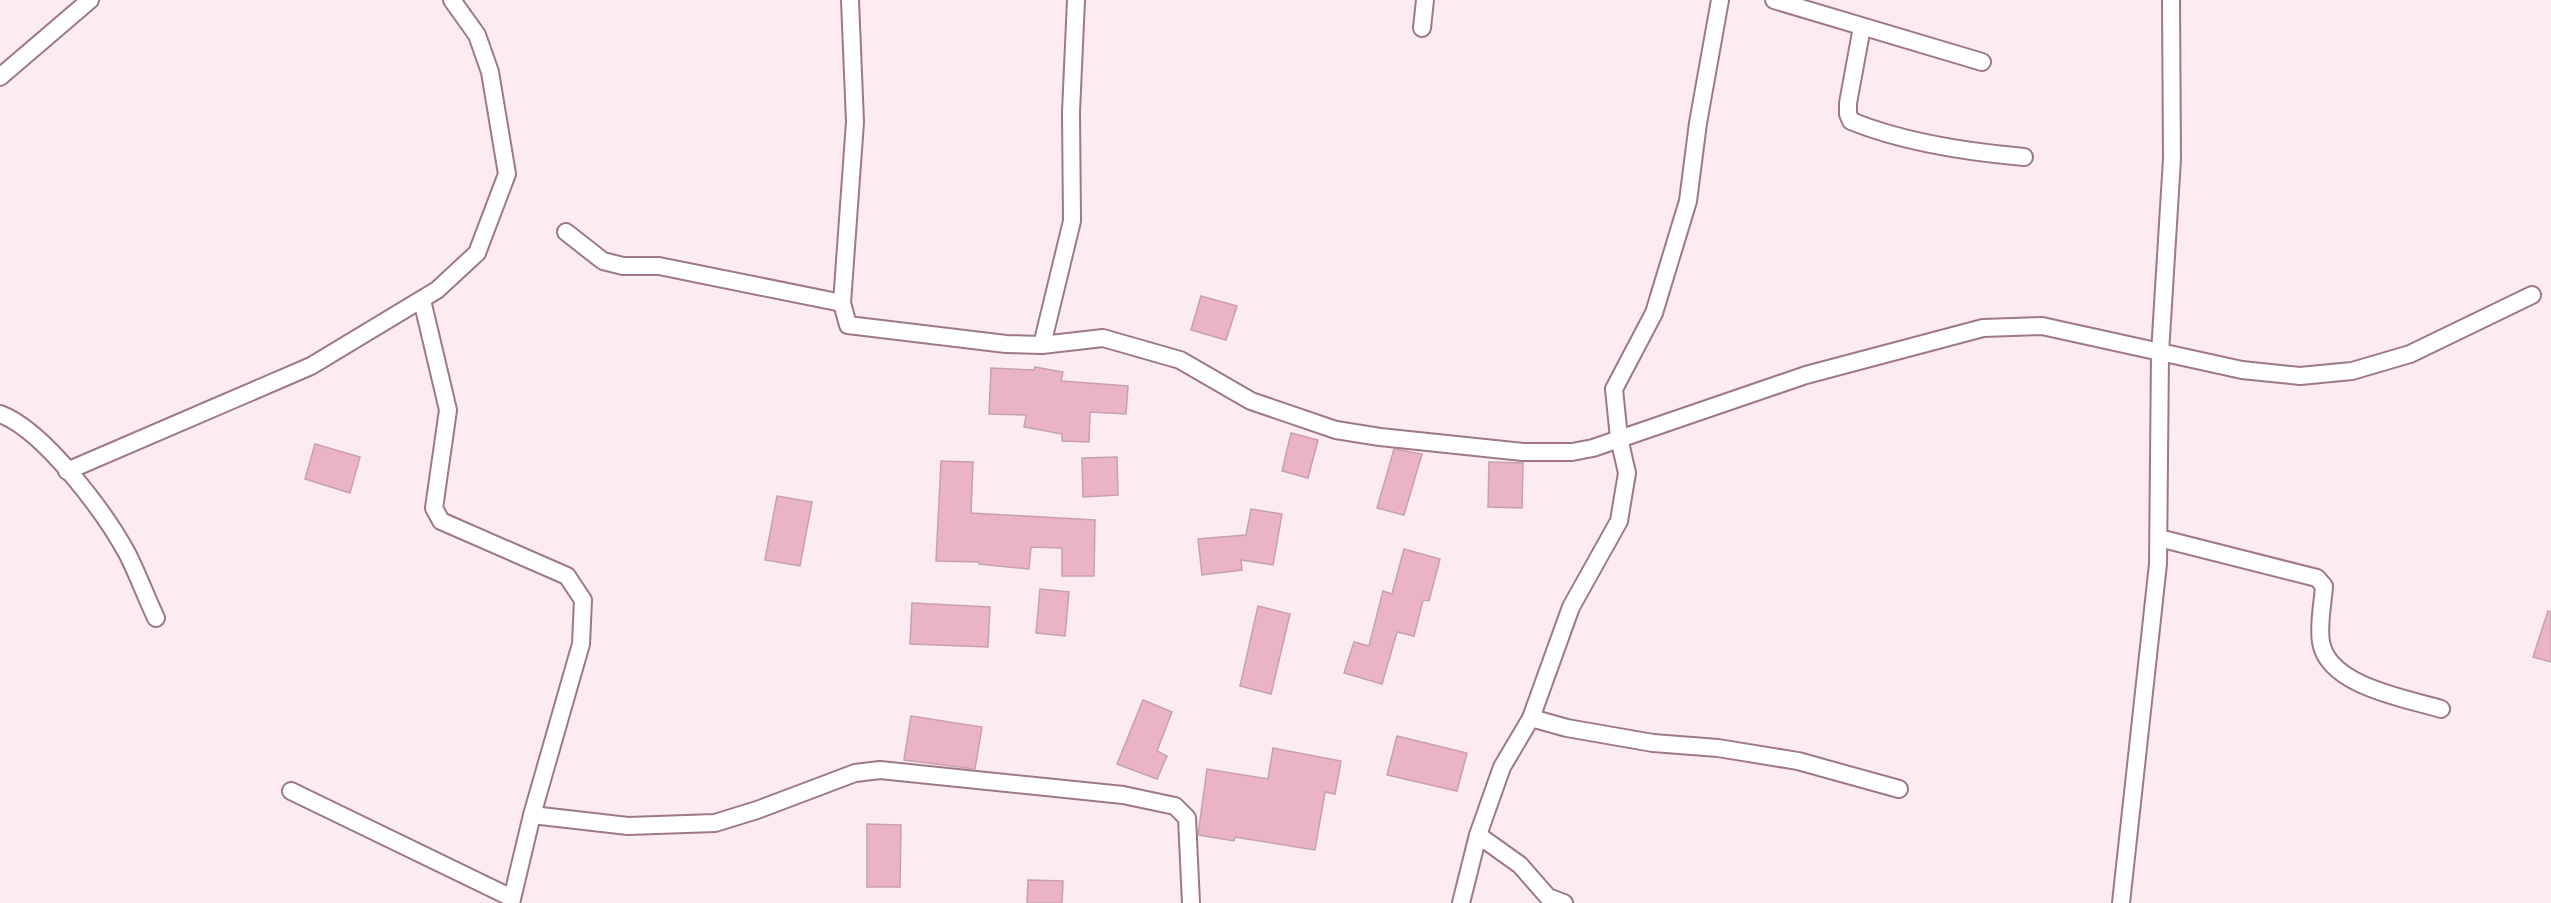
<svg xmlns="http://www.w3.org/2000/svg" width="2551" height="903" viewBox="0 0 2551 903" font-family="'IBM Plex Sans',sans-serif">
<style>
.building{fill:#ebb4c6;stroke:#c8a0ad;stroke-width:1.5}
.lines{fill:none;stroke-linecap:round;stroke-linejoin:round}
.minor-casing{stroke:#9e7985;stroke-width:20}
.minor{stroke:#fff;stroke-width:16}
</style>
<rect width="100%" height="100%" fill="#fcebf0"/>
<g class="building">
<path d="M1201 296 1237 306 1226 340 1191 330Z"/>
<path d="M1035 367 1063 372 1061 381 1128 386 1126 414 1090 412 1089 442 1062 441V434L1024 427 1026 415 989 414 991 368 1034 370Z"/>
<path d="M1291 433 1318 440 1308 478 1282 471Z"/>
<path d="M315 444 360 457 350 493 305 479Z"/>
<path d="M1394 449 1422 454 1404 515 1377 508Z"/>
<path d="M1117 457 1118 495 1083 497 1082 458Z"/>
<path d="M941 461 973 462 971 513 1095 520 1094 576H1062V548L1031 547 1029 569 979 564V562L936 561Z"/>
<path d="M1489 462 1523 463 1522 508 1488 507Z"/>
<path d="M777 496 812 502 800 566 765 560Z"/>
<path d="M1251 509 1282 514 1273 565 1241 560 1242 570 1202 575 1198 539 1246 535Z"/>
<path d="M1404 549 1440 559 1429 601 1423 600 1414 636 1397 632 1382 684 1344 673 1354 642 1369 646 1383 591 1392 594Z"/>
<path d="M1040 589 1069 592 1065 636 1036 633Z"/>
<path d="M912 603 990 607 988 647 910 644Z"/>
<path d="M1258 606 1290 614 1271 694 1240 686Z"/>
<path d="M2548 611 2551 612V662L2533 657Z"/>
<path d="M1143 700 1172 712 1157 751 1167 756 1157 779 1117 764Z"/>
<path d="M911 716 982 727 975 769 904 760Z"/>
<path d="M1397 736 1467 753 1457 791 1387 775Z"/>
<path d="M1273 748 1341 761 1335 794 1325 792 1315 850 1235 837 1234 841 1198 835 1207 769 1268 779Z"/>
<path d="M867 824 901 825 900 887H867Z"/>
<path d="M1028 880 1063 881 1062 903H1027Z"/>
</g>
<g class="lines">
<g class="minor-casing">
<g id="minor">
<path d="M850 0 855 122 842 303 848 325 1006 344 1042 345 1103 338 1180 360 1251 401 1336 430 1380 437 1523 452H1572L1593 448 1806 375 1983 328 2042 326 2242 370 2300 376 2352 371 2410 354 2532 295"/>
<path d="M1774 0 1982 62"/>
<path d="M1862 27 1848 103V114L1851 121C1905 143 1967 152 2024 157"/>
<path d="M1422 28 1425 0"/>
<path d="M0 77 90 0"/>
<path d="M566 232 603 261 623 266H659L842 303"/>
<path d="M422 300 448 410 434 508 441 521 567 576 583 600 581 644 532 815 511 903"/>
<path d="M1042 345 1072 221 1071 112 1076 0"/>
<path d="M0 414C44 430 106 514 128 555 138 575 146 597 156 618"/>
<path d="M67 471 311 366 437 290 477 253 507 174 490 72 477 35 452 0"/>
<path d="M2159 538 2317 578 2324 586C2323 603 2318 625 2321 642 2328 686 2405 698 2441 709"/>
<path d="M1531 718 1567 728 1653 743 1718 748 1798 761 1899 789"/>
<path d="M291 791 512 898"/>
<path d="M532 815 628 826 715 823 757 810 855 773 880 770 1123 795 1175 806 1187 818 1191 903"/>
<path d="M1478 835 1520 865 1548 897 1564 903"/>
<path d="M1461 903 1478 835 1502 767 1531 718 1571 607 1619 521 1627 473 1619 438 1614 389 1654 313 1688 201 1698 123 1720 0"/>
<path d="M2121 903 2158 564 2160 353 2172 159 2171 0"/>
</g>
</g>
<use href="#minor" class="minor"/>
</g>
</svg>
